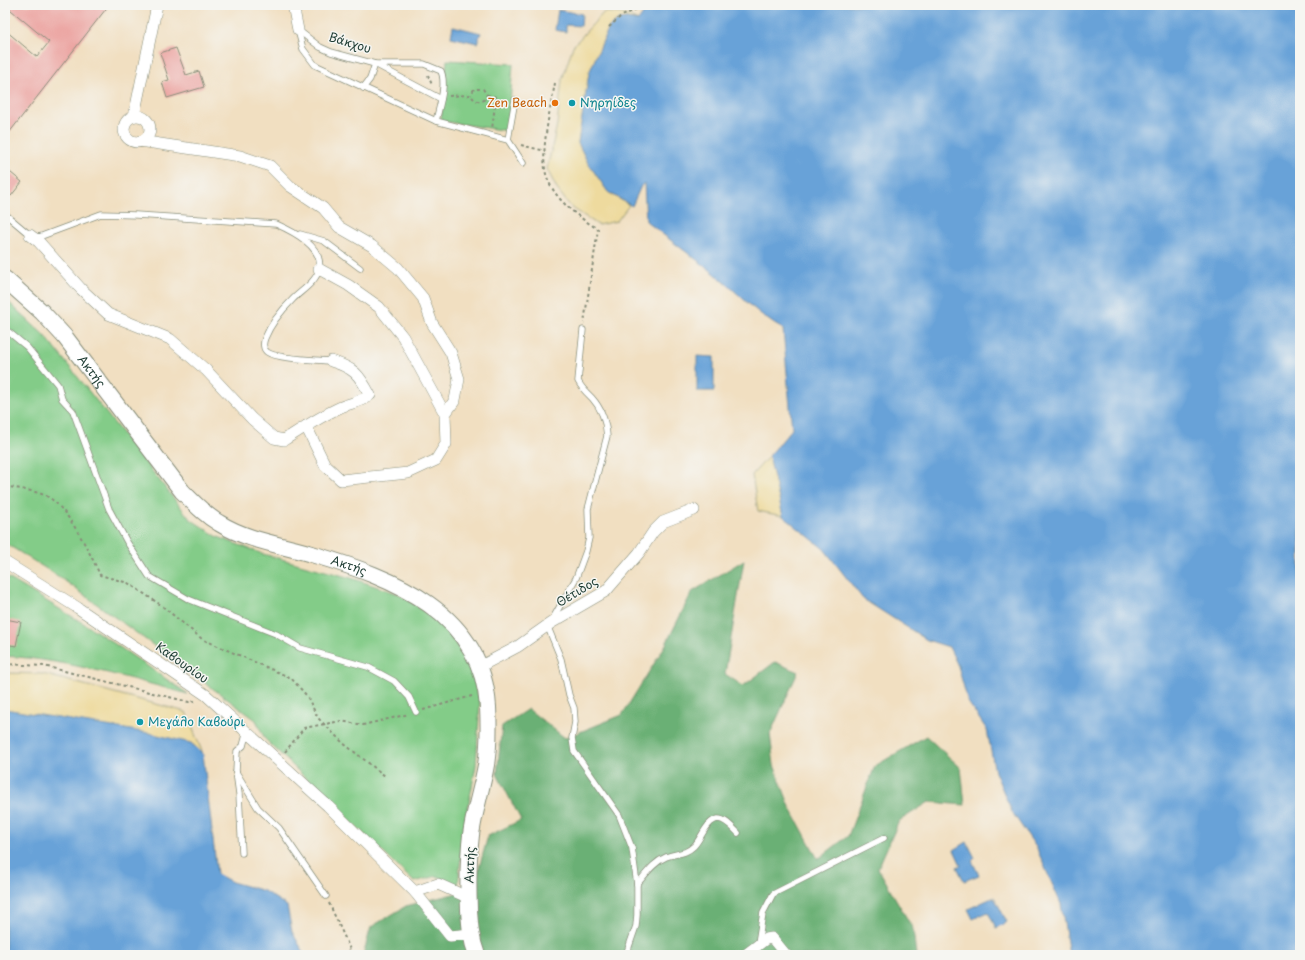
<svg xmlns="http://www.w3.org/2000/svg" width="1305" height="960" viewBox="0 0 1305 960" font-family="'Playpen Sans',sans-serif">
<style>
.green{fill:#83cc88;stroke:#51845e}
.forest{fill:#6ab074;stroke:#447654}
.sand{fill:#eeda9e;stroke:#868c69}
.water{fill:#68a2d8;stroke:#447086}
.building{fill:#eca6a3}
.lines{fill:none;stroke-linecap:round;stroke-linejoin:round}
.lane-casing{stroke:#888e7a;stroke-width:7}
.street-casing{stroke:#888e7a;stroke-width:12}
.secondary-casing{stroke:#888e7a;stroke-width:18}
.path{stroke:#888e7a;stroke-width:2;stroke-dasharray:3 3;stroke-linecap:butt}
.lane{stroke:#fff;stroke-width:5.5}
.street{stroke:#fff;stroke-width:11}
.secondary{stroke:#fff;stroke-width:16}
.food-dot{fill:#e8710a;stroke:#f6f6f2;stroke-width:1.5}
.culture-dot{fill:#0f9aa8;stroke:#f6f6f2;stroke-width:1.5}
.labels{text-anchor:middle;stroke-width:3;stroke-linejoin:round;paint-order:stroke}
.street-label{font-size:12px;fill:#1f3d34;stroke:#f6f6f2}
.food-label{font-size:12px;fill:#c56008;stroke:#f6f6f2;text-anchor:end}
.culture-label{font-size:12px;fill:#0d838f;stroke:#f6f6f2;text-anchor:start}
</style>
<rect width="100%" height="100%" fill="#f6f6f2"/>
<filter id="ink" filterUnits="userSpaceOnUse"><feTurbulence type="fractalNoise" baseFrequency=".025" numOctaves="2"/><feDisplacementMap in="SourceGraphic" scale="8" xChannelSelector="R" yChannelSelector="G"/><feConvolveMatrix kernelMatrix="1 2 1 2 8 2 1 2 1" color-interpolation-filters="sRGB"/></filter>
<filter id="wash" filterUnits="userSpaceOnUse"><feTurbulence type="fractalNoise" baseFrequency=".012" numOctaves="4" result="noise"/><feDisplacementMap in="SourceGraphic" scale="16" xChannelSelector="R" yChannelSelector="G"/><feGaussianBlur stdDeviation="0.9" result="paint"/><feColorMatrix in="noise" values="0 0 0 0 0 0 0 0 0 0 0 0 0 0 0 0 0 1.4 0 .05"/><feComposite in="paint" operator="in"/></filter>
<g filter="url(#wash)">
<rect width="100%" height="100%" fill="#f1dfc1"/>
<g class="green">
<path d="M447 60 513 64 508 131 441 121Z"/>
<path d="M5 299 46 337 190 519 218 537 263 554 351 578 399 594 443 624 470 666 480 701 476 766 463 833 458 886 437 876 414 882 265 739 256 720 61 578 5 543Z"/>
<path d="M5 576 96 631 188 694C128 678 67 660 5 656Z"/>
</g>
<path class="forest" d="M744 560 725 674 743 686 775 662 798 672 770 734 774 765 790 807 818 859 848 836 875 766 926 736 961 768 965 805 929 802 899 821 878 868 913 929 916 955H363L371 927 406 906 473 889 488 836 521 820 497 774 502 726 528 709 565 738 622 715 665 646 692 592Z"/>
<g class="sand">
<path d="M604 12 624 14 638 21 626 19 619 20 609 27 589 73 578 143 588 163 608 192 629 205 617 221 598 225 571 207 557 189 547 169 557 125 562 80 573 46Z"/>
<path d="M769 456 783 516 758 511 752 475Z"/>
<path d="M5 673 43 674 186 712 203 754 191 743 5 709Z"/>
</g>
<g class="water">
<path d="M657 5H1300V955H1069L1061 904 1036 847 1012 812 995 772 987 730 968 702 958 666 949 647 927 640 863 599 824 549 783 516 769 456 792 429 783 329C761 318 735 290 714 273 691 255 668 239 646 221L644 183 641 186 632 206 608 192 588 163 578 143 589 73 609 27 619 20 626 19 638 21 645 11Z"/>
<path d="M558 10 582 14 581 26 566 25V32L555 30Z"/>
<path d="M453 26 481 33 477 43 451 37Z"/>
<path d="M697 356 714 357V391H697Z"/>
<path d="M5 709 149 733 191 743 203 754 217 874 232 882 264 891 287 906 292 932 305 955H5Z"/>
<path d="M967 842 975 858 972 861 979 875 964 881 957 867 961 865 954 850Z"/>
<path d="M994 897 1007 922 996 928 988 912 973 919 968 909Z"/>
</g>
<g id="blocks">
<g class="building">
<path d="M5 5H109L5 138V30L37 57 49 42Z"/>
<path d="M176 48 186 75 199 71 204 87 167 98 162 82 169 80 160 53Z"/>
<path d="M5 168 22 182 11 196 5 192Z"/>
<path d="M5 619 21 622 16 646 5 644Z"/>
</g>
</g>
</g>
<g filter="url(#ink)">
<use href="#blocks" fill-opacity="0" stroke="#888e7a" stroke-width="1"/>
<g class="lines">
<g class="lane-casing">
<g id="lane">
<path d="M298 30 303 49 315 65 436 121 508 140 523 163"/>
<path d="M298 30 320 47 331 52 375 64H424L441 71C447 85 439 107 436 121"/>
<path d="M363 88 370 79 375 64 441 99"/>
<path d="M508 140 515 100"/>
<path d="M5 214 30 235 39 237 101 214 136 215 276 224C292 231 324 246 319 269 317 281 301 291 293 299 282 310 271 323 265 338 263 343 263 349 267 352 276 359 318 360 331 361"/>
<path d="M300 234 324 241 360 268"/>
<path d="M5 329 27 347 58 385 62 399 73 411 109 509 127 542 149 576 188 599 276 634 300 648 368 667 394 681 409 697 416 712"/>
<path d="M552 620 576 578 586 551 589 538 588 509 607 436C606 422 602 409 592 398 587 393 582 389 578 381L583 330"/>
<path d="M547 625 561 659 569 695 574 708 575 722 572 738 574 751 619 815 632 848 637 884V915L636 926 626 955"/>
<path d="M236 772 258 808 279 828 326 896"/>
<path d="M242 853 239 794 236 772 237 751 243 746 247 731"/>
<path d="M637 884C646 874 654 862 666 857 676 853 685 855 694 846 701 839 707 820 718 819 726 819 733 828 738 833"/>
<path d="M758 943 763 913 773 894 884 838"/>
</g>
</g>
<g class="street-casing">
<g id="street">
<path d="M293 5 298 30"/>
<circle cx="137" cy="129" r="13"/>
<path d="M134 116 157 5"/>
<path d="M140 141 240 156 270 166 290 186 323 208 339 227 372 246 398 268 423 298 432 323 451 353 459 379 455 400 445 414"/>
<path d="M30 235 39 242 81 289 108 314 170 339 206 370 252 419 274 438 284 440C303 428 321 416 341 407 353 402 359 403 370 395 359 374 354 368 331 361"/>
<path d="M306 426 325 465 341 480 408 473 436 460 446 444 445 414 403 337 379 307 348 285 319 269"/>
<path d="M5 562 78 608 206 695 328 806 415 892 438 884 469 898"/>
<path d="M479 667 517 647 551 623 606 591 639 553 653 532 663 522 694 510"/>
<path d="M415 892 450 936 471 934"/>
<path d="M745 955 766 939 772 938 786 955"/>
</g>
</g>
<g class="secondary-casing">
<g id="secondary">
<path id="s1" d="M5 279 42 312 65 337 182 491C194 503 205 515 219 523 248 541 283 545 315 555 393 578 482 612 488 707 489 726 489 745 486 765 482 788 474 812 471 835 468 860 468 886 469 910 470 926 471 940 477 955"/>
</g>
</g>
<g class="path">
<path d="M609 27 620 17 645 5"/>
<path d="M428 75 432 85"/>
<path d="M555 83C551 106 540 151 546 174 553 199 578 217 598 229L584 323"/>
<path d="M487 95 496 97 492 129"/>
<path d="M449 96 471 95C475 103 484 104 487 95L483 89H474L471 95"/>
<path d="M521 145 545 151"/>
<path d="M5 486C18 489 32 490 44 495 66 503 91 555 100 575L128 583 161 605 202 639 291 678 307 696 318 718 343 743 385 776"/>
<path d="M5 664 44 666 189 702 195 701"/>
<path d="M423 710 472 696"/>
<path d="M285 752 304 728 341 721 363 725 409 714"/>
<path d="M329 903 349 947 351 955"/>
</g>
<use href="#lane" class="lane"/>
<use href="#street" class="street"/>
<use href="#secondary" class="secondary"/>
</g>
</g>
<circle class="food-dot" cx="555" cy="103" r="4"/>
<g class="culture-dot">
<circle cx="572" cy="103" r="4"/>
<circle cx="140" cy="722" r="4"/>
</g>
<g class="labels">
<g class="street-label">
<text transform="translate(350 43) rotate(17)" y="4">Βάκχου</text>
<text dy="4" stroke="none"><textPath href="#s1" startOffset="127">Ακτής</textPath></text>
<text dy="4" stroke="none"><textPath href="#s1" startOffset="463">Ακτής</textPath></text>
<text transform="translate(577 592) rotate(-31)" y="4">Θέτιδος</text>
<text transform="translate(182 663) rotate(35)" y="4">Καβουρίου</text>
<text transform="translate(470 865) rotate(-88)" y="4">Ακτής</text>
</g>
<g class="food-label">
<text x="547" y="107">Zen Beach</text>
</g>
<g class="culture-label">
<text x="580" y="107">Νηρηίδες</text>
<text x="148" y="726">Μεγάλο Καβούρι</text>
</g>
</g>
<rect width="1305" height="960" fill="none" stroke="#f6f6f2" stroke-width="20"/>
</svg>
